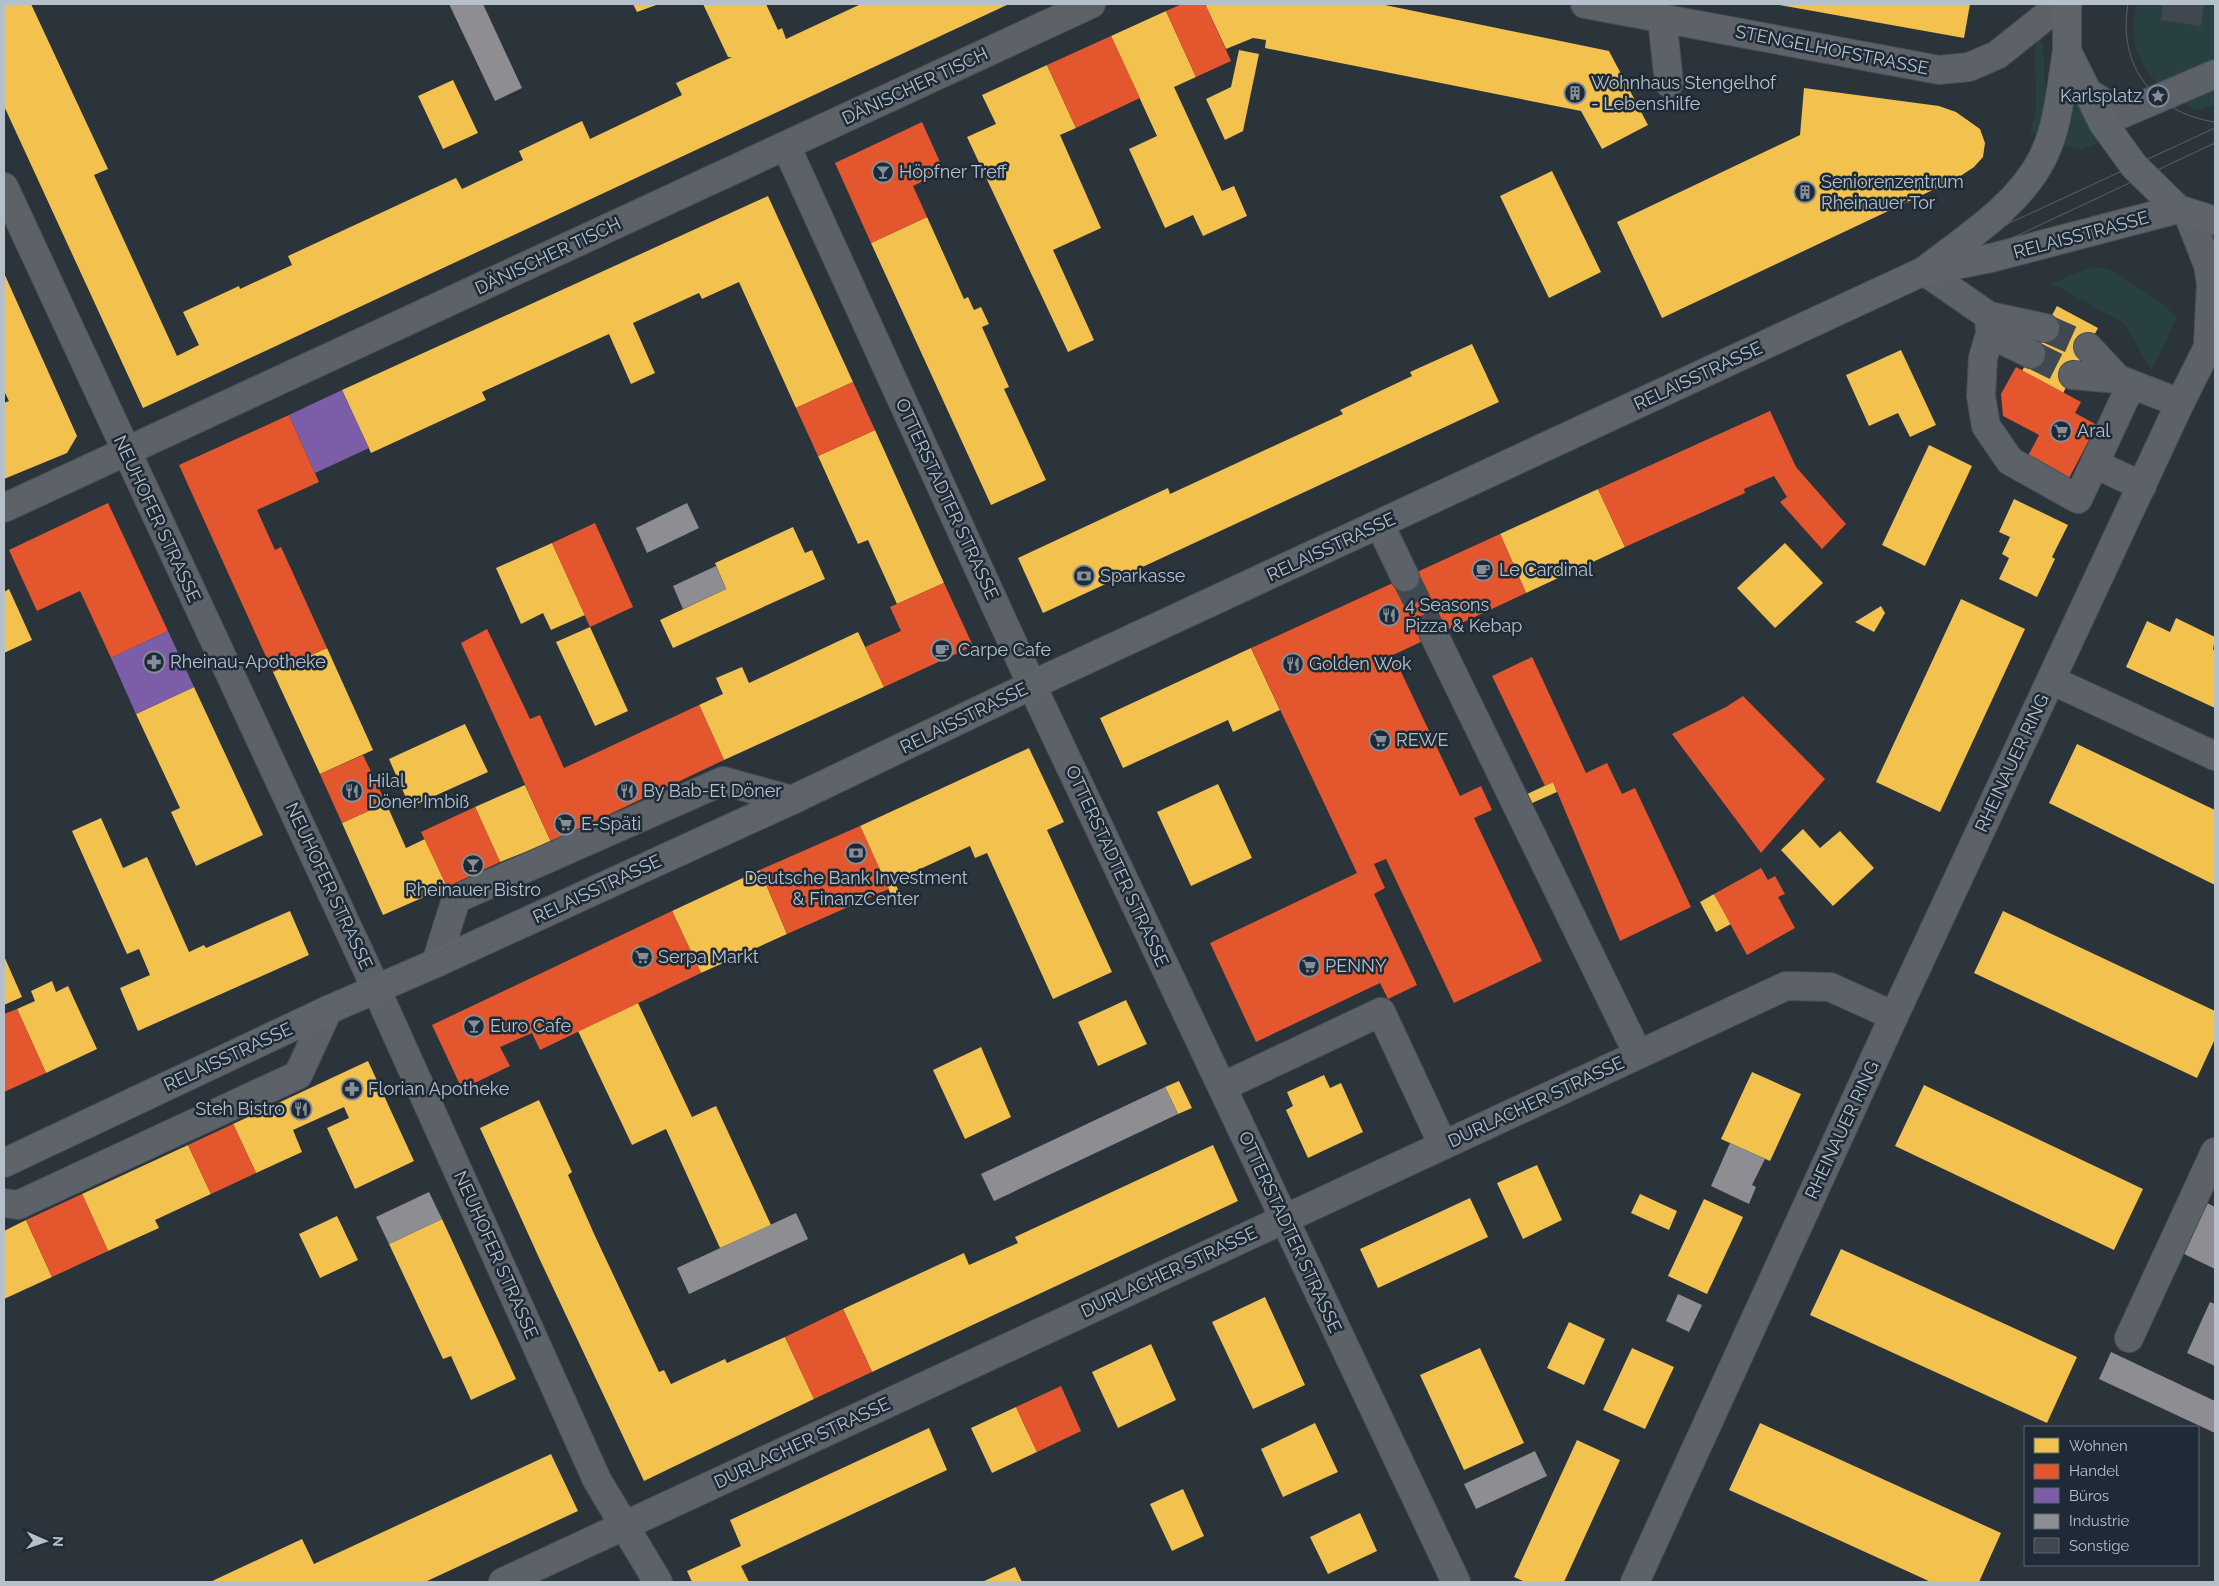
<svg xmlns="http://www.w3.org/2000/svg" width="2219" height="1586" viewBox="0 0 2219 1586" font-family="Raleway,sans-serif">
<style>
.green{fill:#284041}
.homes{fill:#f2c14e}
.shops{fill:#e4572e}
.offices{fill:#7b5ea7}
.industry{fill:#8d8d92}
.building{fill:#40474e}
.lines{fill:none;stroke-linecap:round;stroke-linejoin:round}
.minor-tunnel{stroke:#404851;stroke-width:28;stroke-dasharray:28 14;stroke-linecap:butt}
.minor-casing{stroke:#494f55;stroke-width:30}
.major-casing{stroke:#495057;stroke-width:30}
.minor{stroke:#5c6268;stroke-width:28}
.major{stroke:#5e646a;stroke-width:28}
.tram{stroke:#5a6066;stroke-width:1}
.labels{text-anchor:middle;stroke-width:5;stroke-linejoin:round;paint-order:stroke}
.street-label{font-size:18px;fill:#b6c0cb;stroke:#1e2b36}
.poi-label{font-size:18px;fill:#b6c0cb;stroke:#1e2b36;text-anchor:start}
</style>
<rect width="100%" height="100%" fill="#2b333b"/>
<g class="green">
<path d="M2137 4H2215V104L2197 111 2168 96 2146 70 2135 47 2133 20Z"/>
<path d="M2039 40 2043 43 2046 98 2039 135 2030 132 2036 109 2035 45Z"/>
<path d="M2071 93H2075L2100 142 2081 150 2063 145 2069 119Z"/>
<path d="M2092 267 2107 268 2161 302 2177 318 2151 371 2125 324 2051 283Z"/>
</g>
<g class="homes">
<path d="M4 4H31L108 169 94 175 177 356 199 345 183 312 239 286 240 289 292 265 288 256 456 178 462 189 523 160 519 151 582 121 590 139 682 95 676 83 732 57H728L703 4H766L778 30 782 28 786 39 861 4H1009L143 408 4 106Z"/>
<path d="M633 4H659L637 12Z"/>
<path d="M1205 4H1380L1609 51 1648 125 1602 149 1581 111 1265 48 1266 40 1253 38 1226 49Z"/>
<path d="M1774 4H1970L1964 38Z"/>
<path d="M1166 11 1196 77 1174 87 1222 191 1234 186 1247 216 1203 236 1193 215 1165 228 1129 149 1157 136 1111 36Z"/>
<path d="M1239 50 1259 54 1243 131 1225 140 1206 99 1231 87Z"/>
<path d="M1047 65 1076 128 1060 135 1101 228 1053 250 1094 340 1068 352 967 137 996 124 982 95Z"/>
<path d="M453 80 478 133 443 149 418 96Z"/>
<path d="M1804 88 1939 106 1956 112 1980 129 1985 143 1983 157 1974 167 1956 179 1662 318 1617 222 1800 135Z"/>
<path d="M1552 171 1601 272 1549 298 1500 196Z"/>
<path d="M768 196 853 382 796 408 739 282 702 299 699 293 633 323 655 373 631 384 609 334 482 392 486 400 371 453 342 390Z"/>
<path d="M927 217 964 299 968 297 974 310 981 307 989 324 982 327 1009 387 1004 389 1046 480 991 505 871 243Z"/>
<path d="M4 273 77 436 67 453 4 479V403L9 401 4 391Z"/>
<path d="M2057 306 2098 328 2063 393 2022 371Z"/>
<path d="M1472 344 1499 402 1043 613 1018 558 1168 488 1170 494 1343 414 1340 410 1412 376 1410 372Z"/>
<path d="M1901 350 1936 425 1910 437 1898 413 1869 426 1846 375Z"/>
<path d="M875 430 944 583 897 604 868 540 858 544 818 456Z"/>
<path d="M1929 445 1972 466 1925 566 1882 545Z"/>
<path d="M1598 489 1625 547 1526 593 1500 534Z"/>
<path d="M2014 499 2068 525 2052 557 2055 559 2037 597 1999 579 2009 558 2002 554 2010 537 1999 532Z"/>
<path d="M793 527 805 553 812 550 825 579 673 648 660 620 726 589 715 563Z"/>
<path d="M552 543 585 615 551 630 543 613 521 624 496 568Z"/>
<path d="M1785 543 1823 583 1775 628 1737 588Z"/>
<path d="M9 589 32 640 4 653V592Z"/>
<path d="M1961 599 2025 629 1940 812 1876 782Z"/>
<path d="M1881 606 1885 613 1874 632 1855 622Z"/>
<path d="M2176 618 2215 637 2213 650H2215V708L2126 667 2147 621 2170 632Z"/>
<path d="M590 627 628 711 595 726 556 642Z"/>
<path d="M858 632 884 687 724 760 699 705 723 694 716 678 742 667 749 683Z"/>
<path d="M327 648 373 750 320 774 273 672Z"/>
<path d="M1251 648 1280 710 1233 732 1228 720 1123 768 1100 718Z"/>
<path d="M194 687 263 835 196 866 171 812 180 808 136 714Z"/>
<path d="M465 724 488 772 410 807 389 759Z"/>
<path d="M2077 744 2215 810V885L2049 803Z"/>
<path d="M1029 748 1064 822 1047 830 1112 972 1053 999 987 853 975 858 970 846 894 881 901 896 893 899 860 826Z"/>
<path d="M1553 782 1557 792 1530 804 1525 795Z"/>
<path d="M1218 784 1252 858 1191 886 1157 812Z"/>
<path d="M525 785 551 842 500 862 475 807Z"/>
<path d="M386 803 406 848 425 839 447 887 383 915 342 823Z"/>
<path d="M101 818 123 868 147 857 189 952 204 945 206 948 290 911 309 955 138 1031 120 988 150 975 139 949 127 954 72 831Z"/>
<path d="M1803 829 1820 848 1840 831 1874 868 1833 906 1781 850Z"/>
<path d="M760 870 787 934 701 973 672 911Z"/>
<path d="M1714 894 1731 924 1716 932 1700 902Z"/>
<path d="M2003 911 2215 1011V1039L2197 1078 1974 973Z"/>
<path d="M4 956 22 997 4 1005Z"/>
<path d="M52 981 56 992 68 986 97 1049 46 1073 17 1009 35 1001 31 991Z"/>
<path d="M1126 1000 1147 1044 1098 1066 1078 1022Z"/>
<path d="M638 1003 692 1117 716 1106 771 1225 720 1248 666 1129 632 1145 578 1031Z"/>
<path d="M981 1047 1011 1117 965 1139 933 1070Z"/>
<path d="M368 1061 414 1161 355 1189 327 1128 349 1118 344 1107 293 1130 302 1152 256 1173 233 1124Z"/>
<path d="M1752 1072 1801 1094 1770 1161 1721 1139Z"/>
<path d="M1324 1075 1330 1088 1341 1083 1363 1132 1308 1158 1286 1110 1293 1106 1287 1092Z"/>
<path d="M1179 1081 1192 1108 1178 1114 1165 1087Z"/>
<path d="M1924 1085 2143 1189 2114 1250 1895 1146Z"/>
<path d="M539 1100 572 1172 568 1175 595 1236 659 1372 664 1370 671 1384 725 1359 727 1363 785 1337 814 1399 644 1481 540 1260 480 1128Z"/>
<path d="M188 1145 211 1194 155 1220 159 1228 108 1251 82 1194Z"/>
<path d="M1213 1145 1238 1201 872 1372 843 1309 964 1253 969 1265 1018 1243 1015 1237Z"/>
<path d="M1537 1165 1562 1220 1523 1239 1497 1183Z"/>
<path d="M1640 1194 1677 1211 1669 1230 1631 1213Z"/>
<path d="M1470 1198 1488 1237 1378 1288 1360 1249Z"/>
<path d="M1704 1199 1743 1217 1707 1294 1668 1276Z"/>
<path d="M337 1216 358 1260 320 1278 299 1234Z"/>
<path d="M442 1219 516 1379 471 1400 451 1356 443 1359 389 1244Z"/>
<path d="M26 1220 52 1277 4 1299V1231Z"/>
<path d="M1841 1249 2077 1357 2047 1423 1810 1315Z"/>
<path d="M1265 1297 1305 1385 1253 1409 1212 1322Z"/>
<path d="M1569 1322 1605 1339 1584 1385 1547 1368Z"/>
<path d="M1151 1344 1176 1400 1118 1428 1092 1372Z"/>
<path d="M1480 1348 1524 1443 1464 1470 1420 1375Z"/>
<path d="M1632 1348 1674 1367 1645 1429 1603 1410Z"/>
<path d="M1016 1407 1037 1452 992 1473 971 1428Z"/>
<path d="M1315 1423 1338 1472 1283 1497 1261 1449Z"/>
<path d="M1760 1423 2001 1533 1979 1582H1931L1729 1490Z"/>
<path d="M929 1428 947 1470 741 1566 749 1582H692L687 1571 741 1546 730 1520Z"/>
<path d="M1577 1440 1620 1460 1564 1582H1525L1514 1577Z"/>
<path d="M551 1454 578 1511 425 1582H210L302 1539 314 1564Z"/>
<path d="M1183 1489 1204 1536 1172 1551 1150 1504Z"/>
<path d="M1360 1513 1377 1551 1328 1574 1310 1537Z"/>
<path d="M1015 1567 1022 1582H982Z"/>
</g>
<g class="shops">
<path d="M1182 4H1205L1231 61 1196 77 1166 11Z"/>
<path d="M1111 36 1140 98 1076 128 1047 65Z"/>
<path d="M922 122 944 171 913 186 927 217 871 243 835 163Z"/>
<path d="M2016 367 2081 402 2075 413 2097 425 2068 480 2027 458 2039 435 2003 416 2001 394Z"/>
<path d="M853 382 875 430 818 456 796 408Z"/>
<path d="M1770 411 1796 467 1846 524 1822 549 1780 502 1787 497 1774 476 1744 489 1745 493 1625 547 1598 489Z"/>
<path d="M289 415 319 482 257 510 275 550 281 547 327 648 273 672 179 465Z"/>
<path d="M108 503 168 631 111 658 80 591 37 611 9 550Z"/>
<path d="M595 523 633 607 590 627 552 543Z"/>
<path d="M1500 534 1526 593 1393 655 1460 796 1481 786 1492 810 1474 818 1542 961 1454 1003 1386 859 1374 864 1385 888 1374 894 1417 985 1388 999 1380 983 1256 1042 1210 943 1357 873 1251 648Z"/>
<path d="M944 583 973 646 884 687 865 647 901 631 890 607Z"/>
<path d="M487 629 530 719 540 715 564 768 699 705 724 760 551 842 461 643Z"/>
<path d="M1532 657 1586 773 1607 763 1622 794 1635 788 1691 907 1620 941 1553 782 1545 786 1492 676Z"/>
<path d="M1743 696 1825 779 1761 853 1672 734 1726 707Z"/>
<path d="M363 755 386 803 342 823 320 774Z"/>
<path d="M475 807 500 862 447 887 421 832Z"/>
<path d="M860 826 889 889 787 934 760 870Z"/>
<path d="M1761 868 1768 880 1775 876 1785 894 1778 897 1795 928 1747 955 1714 894Z"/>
<path d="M672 911 701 973 540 1050 532 1033 500 1047 510 1066 462 1089 432 1025Z"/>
<path d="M17 1009 46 1073 4 1092V1014Z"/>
<path d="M233 1124 256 1173 211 1194 188 1145Z"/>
<path d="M82 1194 108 1251 52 1277 26 1220Z"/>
<path d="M843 1309 872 1372 814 1399 785 1337Z"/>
<path d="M1061 1386 1081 1431 1037 1452 1016 1407Z"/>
</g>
<g class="offices">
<path d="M342 390 369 448 315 473 289 415Z"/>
<path d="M168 631 194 687 136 714 111 658Z"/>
</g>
<g class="industry">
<path d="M449 4H483L522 88 495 101Z"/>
<path d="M687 503 699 528 647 553 636 528Z"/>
<path d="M716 566 726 589 683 609 673 586Z"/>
<path d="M1165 1087 1178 1114 994 1201 981 1174Z"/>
<path d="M1730 1143 1765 1159 1752 1185 1756 1187 1749 1204 1711 1186Z"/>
<path d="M429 1192 442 1219 389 1244 376 1217Z"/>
<path d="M2207 1203 2215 1207V1269L2184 1254Z"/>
<path d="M796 1213 808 1239 689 1294 677 1268Z"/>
<path d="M1678 1294 1702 1305 1689 1332 1666 1321Z"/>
<path d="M2210 1302 2215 1304V1366L2187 1353Z"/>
<path d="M2111 1352 2215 1401V1433L2099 1379Z"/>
<path d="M1535 1451 1547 1476 1476 1509 1464 1484Z"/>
</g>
<path class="building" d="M2163 4H2204L2201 26 2161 20Z"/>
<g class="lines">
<g class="minor-tunnel">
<path d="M2045 328 2088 347"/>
<path d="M2031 354 2073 375"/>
<path d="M1405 577 1434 635"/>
</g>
<g class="minor-casing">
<g id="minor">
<path d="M1585 4 1939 70 1969 67 1997 55 2061 4"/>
<path d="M1662 18 1669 83"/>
<path d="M2087 92 2122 114 2215 74"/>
<path d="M786 146 1035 692 1456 1582"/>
<path d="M4 187 373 982 597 1480 658 1582"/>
<path d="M2188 214 2208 265 2211 284 2208 344"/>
<path d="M1924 271 1989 316 2045 328"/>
<path d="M1989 316 1990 334 1983 358 1981 396 1986 426 2010 461 2078 499 2131 385"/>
<path d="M1990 334 2031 354"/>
<path d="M2088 347 2118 379 2180 403"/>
<path d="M2073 375 2118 379"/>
<path d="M2095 464 2142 486"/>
<path d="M4 508 1091 4"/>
<path d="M1380 525 1405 577"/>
<path d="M1434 635 1638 1054"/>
<path d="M2051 680 2215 756"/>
<path d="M436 963 456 899 723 781 792 800"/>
<path d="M1222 1087 1381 1012 1443 1145"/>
<path d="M4 1203 18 1205 298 1075 328 1010"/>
<path d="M2129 1338 2215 1152"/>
<path d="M503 1582 1786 986 1830 987 1894 1016"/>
<path d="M1635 1582 1894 1016 2180 403 2215 333"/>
</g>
</g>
<g class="major-casing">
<g id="major">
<path d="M2067 4V51L2103 123 2134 166 2178 209 2215 221"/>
<path d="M1930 270 1991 258 2178 209"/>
<path d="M4 1163 328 1010 436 963 792 800 1032 685 1924 271C1965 239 2018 206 2042 159 2059 126 2061 86 2067 51"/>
</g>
</g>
<use href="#minor" class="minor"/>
<use href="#major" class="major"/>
<g class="tram">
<path d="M2128 4C2117 66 2154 113 2215 122"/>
<path d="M4 1155 330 1001 778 800 1028 677 2215 128"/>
<path d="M4 1171 269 1045 492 946 783 812 1176 626 1384 532 2215 143"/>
</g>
</g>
<defs>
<g id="building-ring" transform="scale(1.125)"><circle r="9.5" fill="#1e2b36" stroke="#858f99" stroke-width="1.5"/><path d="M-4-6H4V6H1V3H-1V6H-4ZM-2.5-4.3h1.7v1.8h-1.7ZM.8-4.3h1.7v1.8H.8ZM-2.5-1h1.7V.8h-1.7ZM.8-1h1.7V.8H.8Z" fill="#858f99"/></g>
<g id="sight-ring" transform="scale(1.125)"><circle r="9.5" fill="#1e2b36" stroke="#858f99" stroke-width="1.5"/><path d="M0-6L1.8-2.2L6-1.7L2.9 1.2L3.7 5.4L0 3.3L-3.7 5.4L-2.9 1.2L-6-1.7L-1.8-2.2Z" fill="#858f99"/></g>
<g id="bar-ring" transform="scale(1.125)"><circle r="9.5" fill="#1e2b36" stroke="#858f99" stroke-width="1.5"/><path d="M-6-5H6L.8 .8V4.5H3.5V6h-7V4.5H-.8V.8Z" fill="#858f99"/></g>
<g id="supermarket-ring" transform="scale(1.125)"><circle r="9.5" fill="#1e2b36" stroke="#858f99" stroke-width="1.5"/><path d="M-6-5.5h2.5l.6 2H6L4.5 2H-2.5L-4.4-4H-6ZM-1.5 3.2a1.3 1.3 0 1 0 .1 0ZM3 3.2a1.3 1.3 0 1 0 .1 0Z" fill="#858f99"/></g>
<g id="cafe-ring" transform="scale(1.125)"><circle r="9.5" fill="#1e2b36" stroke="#858f99" stroke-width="1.5"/><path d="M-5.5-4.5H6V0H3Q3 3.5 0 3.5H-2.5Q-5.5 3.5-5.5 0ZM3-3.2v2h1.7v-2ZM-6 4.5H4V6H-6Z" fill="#858f99"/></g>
<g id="bank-ring" transform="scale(1.125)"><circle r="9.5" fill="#1e2b36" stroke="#858f99" stroke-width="1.5"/><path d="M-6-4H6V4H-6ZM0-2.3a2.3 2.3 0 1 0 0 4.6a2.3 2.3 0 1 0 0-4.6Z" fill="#858f99"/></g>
<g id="restaurant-ring" transform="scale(1.125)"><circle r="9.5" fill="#1e2b36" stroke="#858f99" stroke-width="1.5"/><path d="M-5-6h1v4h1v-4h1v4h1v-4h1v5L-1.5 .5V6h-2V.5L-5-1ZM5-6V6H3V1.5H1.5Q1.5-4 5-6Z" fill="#858f99"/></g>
<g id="pharmacy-ring" transform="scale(1.125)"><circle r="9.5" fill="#1e2b36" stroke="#858f99" stroke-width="1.5"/><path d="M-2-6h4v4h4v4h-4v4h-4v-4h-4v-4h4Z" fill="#858f99"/></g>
</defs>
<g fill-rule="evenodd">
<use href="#building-ring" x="1575" y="93"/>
<use href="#sight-ring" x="2158" y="96"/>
<use href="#bar-ring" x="883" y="172"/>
<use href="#building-ring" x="1805" y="192"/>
<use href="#supermarket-ring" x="2061" y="431"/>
<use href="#cafe-ring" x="1483" y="570"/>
<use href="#bank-ring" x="1084" y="576"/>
<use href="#restaurant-ring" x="1389" y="615"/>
<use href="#cafe-ring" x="942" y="650"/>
<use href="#pharmacy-ring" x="154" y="662"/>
<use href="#restaurant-ring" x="1293" y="664"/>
<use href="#supermarket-ring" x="1380" y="740"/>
<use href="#restaurant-ring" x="352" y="791"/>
<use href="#restaurant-ring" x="627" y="791"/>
<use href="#supermarket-ring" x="565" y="824"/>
<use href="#bank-ring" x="856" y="853"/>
<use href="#bar-ring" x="473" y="865"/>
<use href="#supermarket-ring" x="642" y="957"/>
<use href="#supermarket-ring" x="1309" y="966"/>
<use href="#bar-ring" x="474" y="1026"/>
<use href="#pharmacy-ring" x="352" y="1089"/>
<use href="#restaurant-ring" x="301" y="1109"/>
</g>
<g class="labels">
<g class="street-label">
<text transform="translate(1832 50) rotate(11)" y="6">STENGELHOFSTRASSE</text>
<text transform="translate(915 86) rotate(-25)" y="6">DÄNISCHER TISCH</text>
<text transform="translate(2081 235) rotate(-15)" y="6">RELAISSTRASSE</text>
<text transform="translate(548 256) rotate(-25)" y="6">DÄNISCHER TISCH</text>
<text transform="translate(1698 376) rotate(-25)" y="6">RELAISSTRASSE</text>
<text transform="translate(947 499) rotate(65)" y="6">OTTERSTADTER STRASSE</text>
<text transform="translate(157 519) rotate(65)" y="6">NEUHOFER STRASSE</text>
<text transform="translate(1331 547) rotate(-25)" y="6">RELAISSTRASSE</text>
<text transform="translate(964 718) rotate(-26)" y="6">RELAISSTRASSE</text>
<text transform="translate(2012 763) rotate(-65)" y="6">RHEINAUER RING</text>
<text transform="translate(1117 866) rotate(65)" y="6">OTTERSTADTER STRASSE</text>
<text transform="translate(329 886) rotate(65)" y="6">NEUHOFER STRASSE</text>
<text transform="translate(597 889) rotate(-25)" y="6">RELAISSTRASSE</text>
<text transform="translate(228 1057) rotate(-25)" y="6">RELAISSTRASSE</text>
<text transform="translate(1536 1102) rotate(-25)" y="6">DURLACHER STRASSE</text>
<text transform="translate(1842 1130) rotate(-65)" y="6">RHEINAUER RING</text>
<text transform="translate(1290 1232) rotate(65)" y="6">OTTERSTADTER STRASSE</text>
<text transform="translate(496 1255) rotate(66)" y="6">NEUHOFER STRASSE</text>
<text transform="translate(1169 1272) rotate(-25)" y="6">DURLACHER STRASSE</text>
<text transform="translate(802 1443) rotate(-25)" y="6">DURLACHER STRASSE</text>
</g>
<g class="poi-label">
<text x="1591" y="89">Wohnhaus Stengelhof<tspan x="1591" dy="21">- Lebenshilfe</tspan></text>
<text x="2142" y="102" text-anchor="end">Karlsplatz</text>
<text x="899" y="178">Höpfner Treff</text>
<text x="1821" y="188">Seniorenzentrum<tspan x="1821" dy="21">Rheinauer Tor</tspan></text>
<text x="2077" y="437">Aral</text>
<text x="1499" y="576">Le Cardinal</text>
<text x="1100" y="582">Sparkasse</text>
<text x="1405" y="611">4 Seasons<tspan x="1405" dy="21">Pizza &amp; Kebap</tspan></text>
<text x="958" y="656">Carpe Cafe</text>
<text x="170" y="668">Rheinau-Apotheke</text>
<text x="1309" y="670">Golden Wok</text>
<text x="1396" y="746">REWE</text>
<text x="368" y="787">Hilal<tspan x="368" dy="21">Döner Imbiß</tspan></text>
<text x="643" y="797">By Bab-Et Döner</text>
<text x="581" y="830">E-Späti</text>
<text x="856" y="884" text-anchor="middle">Deutsche Bank Investment<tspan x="856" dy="21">&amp; FinanzCenter</tspan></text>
<text x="473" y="896" text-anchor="middle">Rheinauer Bistro</text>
<text x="658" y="963">Serpa Markt</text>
<text x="1325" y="972">PENNY</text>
<text x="490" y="1032">Euro Cafe</text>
<text x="368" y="1095">Florian Apotheke</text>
<text x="285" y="1115" text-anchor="end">Steh Bistro</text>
</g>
</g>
<rect width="2219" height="1586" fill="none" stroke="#b6c0cb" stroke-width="10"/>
<rect x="2024" y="1426" width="175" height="140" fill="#1e2b36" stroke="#5b6772"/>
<rect x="2034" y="1438" width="25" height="15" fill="#f2c14e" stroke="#5b6772"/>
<text x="2069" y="1451" font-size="15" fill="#b6c0cb">Wohnen</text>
<rect x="2034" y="1464" width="25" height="15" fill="#e4572e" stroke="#5b6772"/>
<text x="2069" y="1476" font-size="15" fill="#b6c0cb">Handel</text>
<rect x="2034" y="1488" width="25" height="15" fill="#7b5ea7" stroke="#5b6772"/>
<text x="2069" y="1501" font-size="15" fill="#b6c0cb">Büros</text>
<rect x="2034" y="1514" width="25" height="15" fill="#8d8d92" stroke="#5b6772"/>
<text x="2069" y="1526" font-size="15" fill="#b6c0cb">Industrie</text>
<rect x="2034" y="1538" width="25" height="15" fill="#40474e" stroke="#5b6772"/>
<text x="2069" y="1551" font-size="15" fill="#b6c0cb">Sonstige</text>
<g transform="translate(45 1541) rotate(92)" stroke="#1e2b36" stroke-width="4" paint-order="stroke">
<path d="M0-4L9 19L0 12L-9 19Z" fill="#b6c0cb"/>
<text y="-8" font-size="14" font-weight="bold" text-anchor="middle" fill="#b6c0cb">N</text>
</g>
</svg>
